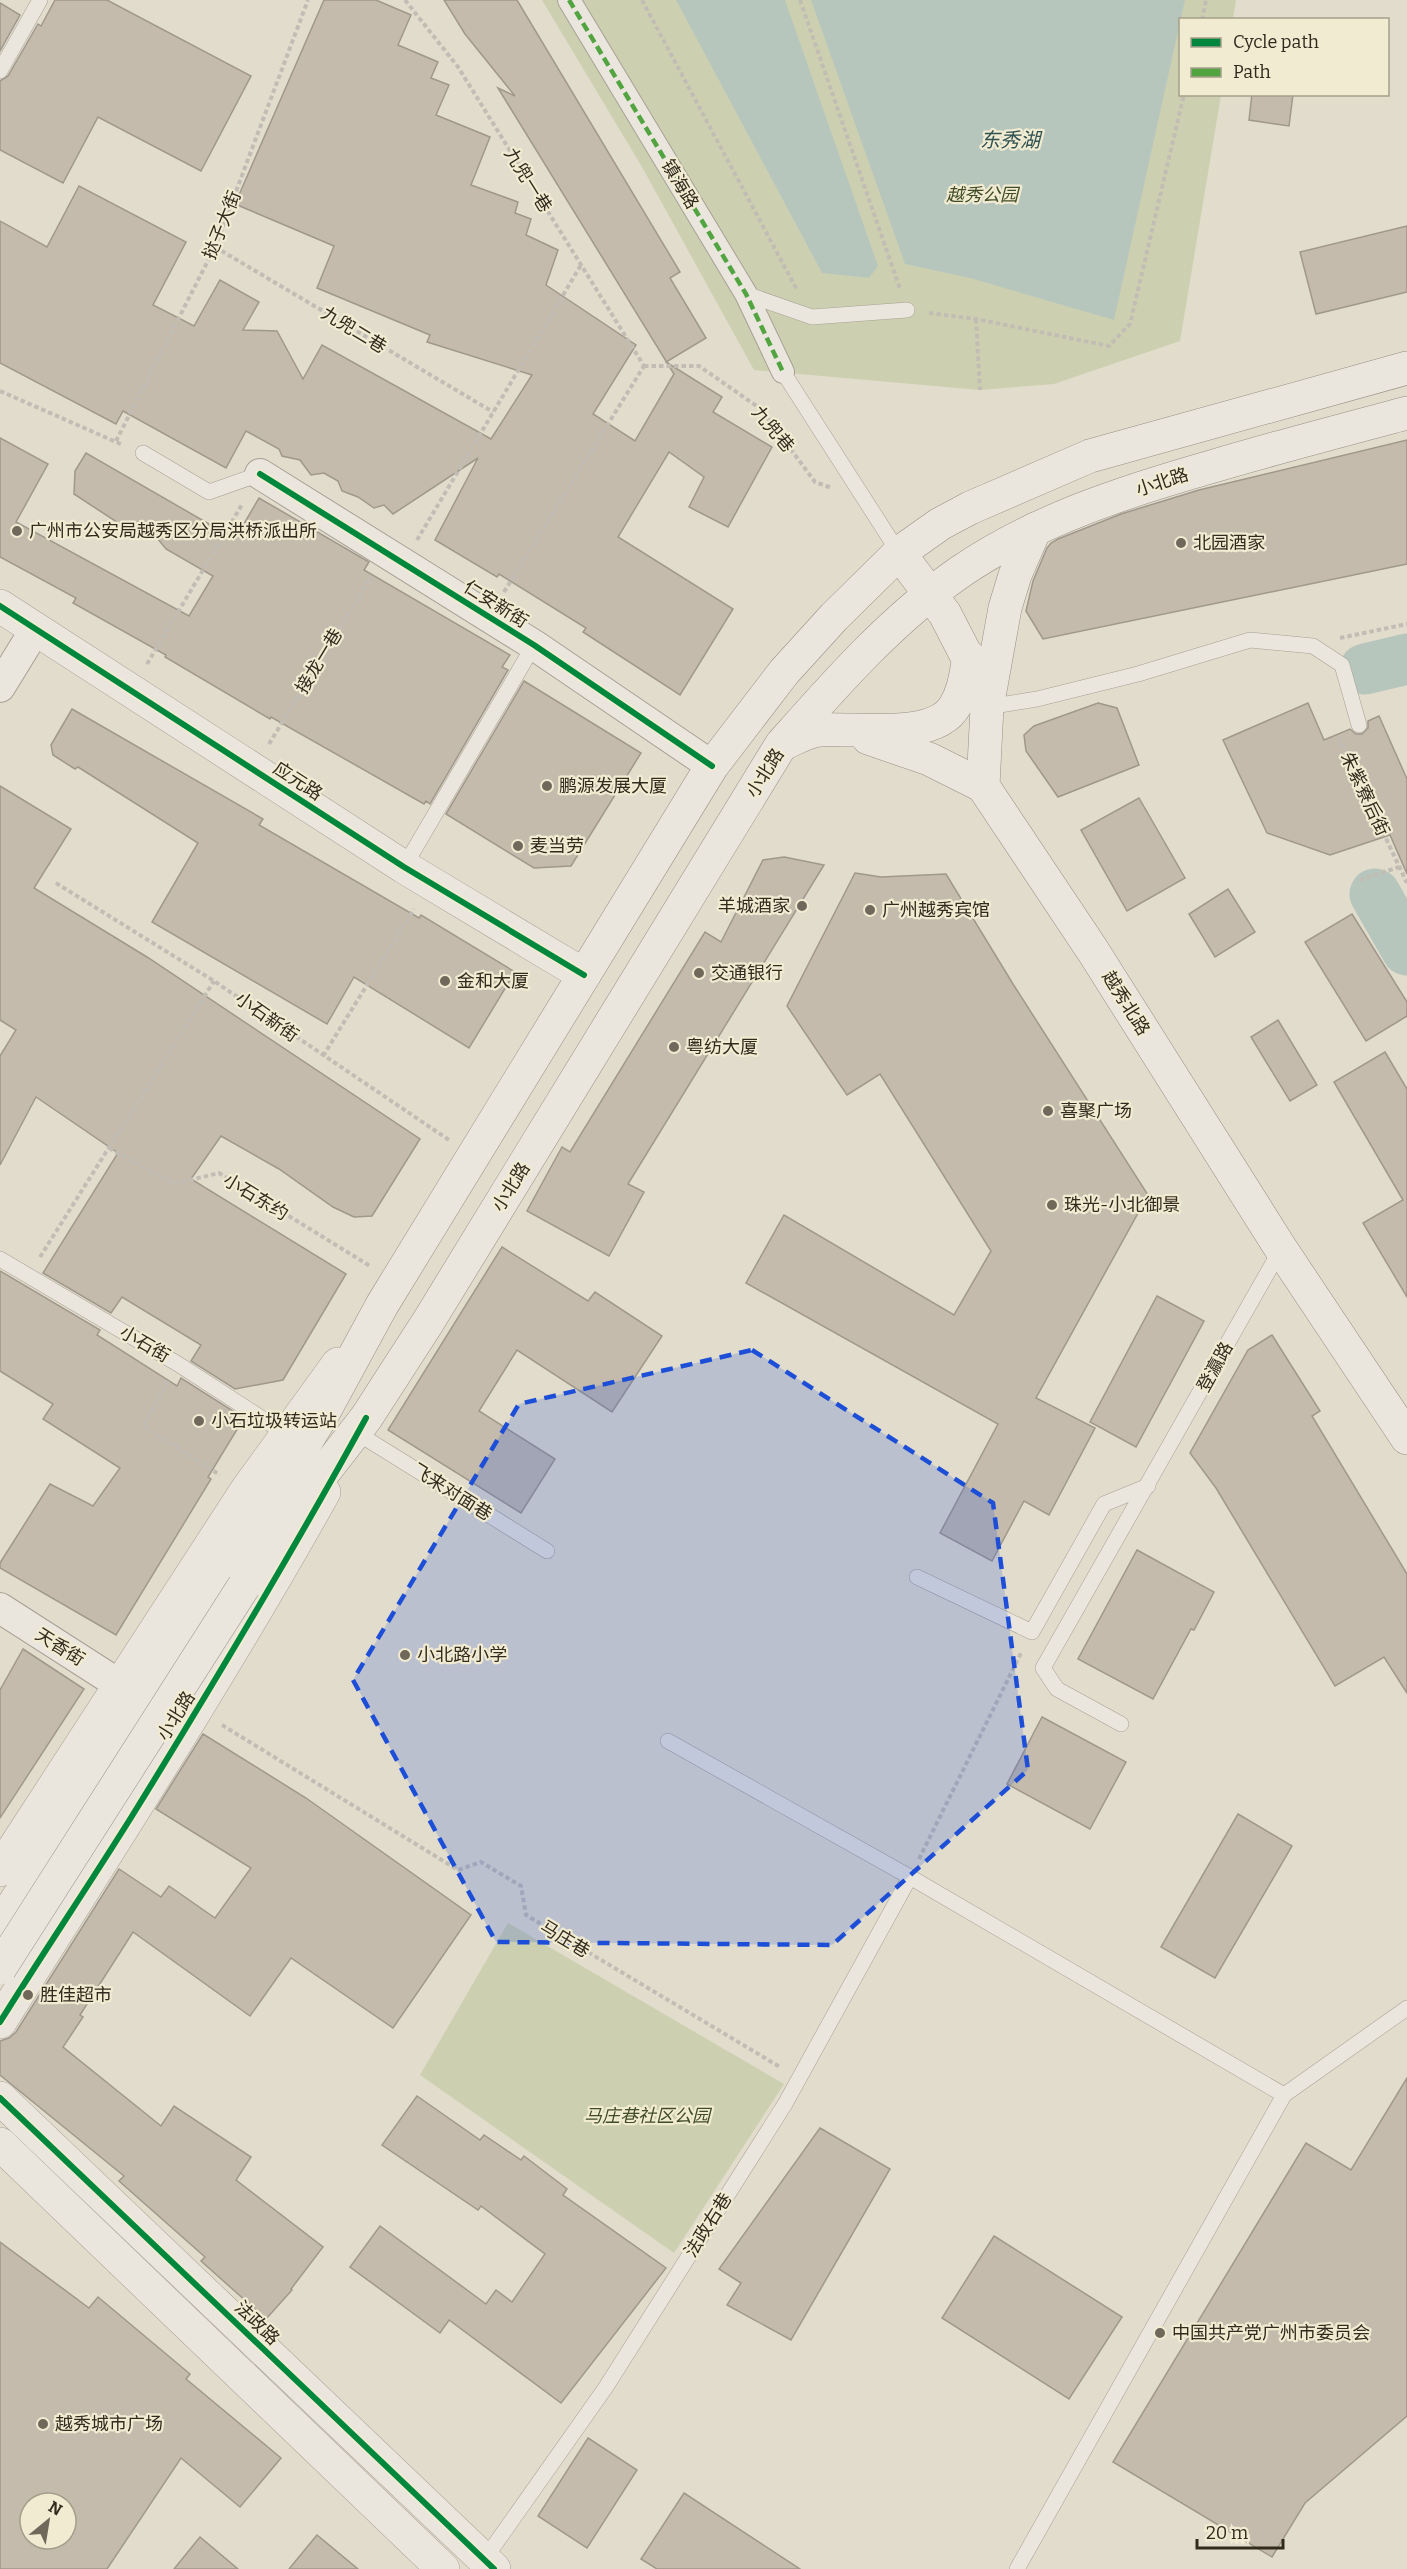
<svg xmlns="http://www.w3.org/2000/svg" width="1407" height="2569" viewBox="0 0 1407 2569" font-family="Bitter,'Noto Sans SC',serif">
<style>
.green{fill:#cdd0b0}
.water{fill:#b7c6bd}
.lines{fill:none;stroke-linecap:round;stroke-linejoin:round}
.river{stroke:#b7c6bd;stroke-width:51}
.building{fill:#c4bbad;stroke:#a0988b;stroke-width:1.5;fill-rule:evenodd}
.service-casing{stroke:#a6a195;stroke-width:16}
.pedestrian-casing{stroke:#a6a195;stroke-width:24}
.minor-casing{stroke:#a6a195;stroke-width:32}
.tertiary-casing{stroke:#a6a195;stroke-width:34}
.secondary-casing{stroke:#959085;stroke-width:34}
.path{stroke:#c2bdb4;stroke-width:4;stroke-dasharray:4.5 3;stroke-linecap:butt}
.service{stroke:#eae6dd;stroke-width:15}
.pedestrian{stroke:#eae6dd;stroke-width:22}
.minor{stroke:#eae6dd;stroke-width:30}
.tertiary{stroke:#eae6dd;stroke-width:33}
.secondary{stroke:#eae6dd;stroke-width:33}
.secondary-bridge-casing{stroke:#959085;stroke-width:34;stroke-linecap:butt}
.secondary-bridge{stroke:#eae6dd;stroke-width:33}
.quiet{stroke:#52a441;stroke-width:4.5;stroke-dasharray:9 4.5;stroke-linecap:butt}
.cycleway-casing{stroke:#f1ebd2;stroke-width:10}
.cycleway{stroke:#00873e;stroke-width:6}
.marked{fill:#1d4ed8;fill-opacity:0.2;stroke:#1d4ed8;stroke-width:4.5;stroke-dasharray:12 8;stroke-linejoin:round}
.poi-dot{fill:#70685b;stroke:#f1ebd2;stroke-width:2}
.labels{text-anchor:middle;stroke-width:4.5;stroke-linejoin:round;paint-order:stroke}
.street-label{font-size:18px;fill:#332a1e;stroke:#f1ebd2}
.park-label{font-size:18px;font-style:italic;fill:#414d27;stroke:#f1ebd2}
.poi-label{font-size:18px;fill:#332a1e;stroke:#f1ebd2;text-anchor:start}
.water-label{font-size:20px;font-style:italic;fill:#2f5151;stroke:#f1ebd2}
</style>
<rect width="100%" height="100%" fill="#e1dccb"/>
<g class="green">
<path d="M542 0H1236L1233 19 1180 20V94L1221 95 1180 341 1054 384 980 390 754 370 642 167Z"/>
<path d="M508 1923 784 2084 674 2253 420 2075Z"/>
</g>
<g class="water">
<path d="M676 0H785L878 266 869 278 822 273Z"/>
<path d="M811 0H1185L1114 320 970 278 905 264Z"/>
</g>
<g class="lines">
<g class="river">
<path d="M1365 669 1407 659"/>
<path d="M1375 894 1407 950"/>
</g>
</g>
<g class="building">
<path d="M55 0H107L251 76 201 171 98 117 63 183 0 150V81L8 76 38 24 41 26Z"/>
<path d="M324 0H376L411 15 398 45 438 62 431 78 449 85 436 115 490 137 471 185 518 202 515 213 531 219 526 235 558 250 546 285 636 345 593 414 635 441 674 374 498 88 515 96 465 34 444 0H517L680 272 670 278 706 338 666 362 722 397 713 412 772 447 728 527 689 507 704 477 669 452 618 537 733 609 680 695 583 632 586 628 499 574 497 577 435 540 478 458 393 514 384 505 374 508 358 497 342 491 338 481 324 473 311 475 300 460 282 456 279 449 246 431 226 468 123 411 116 424 0 363V221L47 247 79 186 186 242 153 305 194 326 220 280 259 302 243 330 277 331 303 379 322 345 491 439 532 375 427 342 430 335 317 288 334 246 235 204Z"/>
<path d="M0 3 20 15 0 51Z"/>
<path d="M1252 94H1293L1289 126 1249 120Z"/>
<path d="M1407 226V292L1316 314 1300 252Z"/>
<path d="M0 438 48 464 16 522 189 616 213 576 166 549 153 533 132 532 74 494 75 471 86 453 235 539 259 498 369 562 364 570 510 655 502 667 508 670 430 804 426 801 424 804 271 717 270 719 165 657 166 655 73 603 76 598 0 557Z"/>
<path d="M1407 440V564L1043 639 1026 611 1033 581 1047 548 1051 543 1058 539 1121 514 1199 490Z"/>
<path d="M524 681 641 753 571 866 534 868 446 814Z"/>
<path d="M1098 703 1117 708 1139 765 1058 797 1026 751 1024 735 1034 726Z"/>
<path d="M1308 703 1324 740 1350 729 1356 734H1362L1368 728V721L1379 716 1407 779V874L1390 835 1330 855 1267 833 1223 740Z"/>
<path d="M72 709 263 819 259 825 419 918 421 915 515 972 469 1048 354 977 327 1024 152 922 198 843 78 767 75 769 53 755 51 745Z"/>
<path d="M0 786 71 829 34 888 147 957 420 1139 372 1216 354 1217 333 1207 279 1169 221 1136 191 1179 346 1274 283 1380 235 1389 191 1361 201 1345 122 1297 111 1313 43 1273 118 1153 36 1097 0 1165V1056L16 1030 0 1020Z"/>
<path d="M1139 798 1185 878 1127 911 1081 830Z"/>
<path d="M784 857 824 865 628 1184 644 1192 609 1256 527 1211 562 1147 570 1152 705 932 721 942 763 860Z"/>
<path d="M855 873 881 877 946 874 1013 984 1148 1195 1036 1398 1095 1428 1049 1515 1024 1501 992 1561 940 1533 998 1424 746 1283 784 1215 954 1315 991 1251 880 1074 847 1095 787 1006Z"/>
<path d="M1228 889 1255 932 1215 957 1189 914Z"/>
<path d="M1352 914 1407 1002V1016L1366 1041 1305 942Z"/>
<path d="M1278 1020 1317 1085 1290 1101 1251 1037Z"/>
<path d="M1385 1052 1407 1089V1297L1363 1223 1403 1200 1334 1082Z"/>
<path d="M502 1247 588 1301 595 1292 662 1336 612 1412 517 1350 479 1411 555 1459 521 1513 388 1430Z"/>
<path d="M0 1271 100 1330 97 1335 177 1386 181 1378 244 1418 208 1477 211 1479 116 1635 0 1568V1563L50 1484 93 1506 120 1468 43 1419 53 1404 0 1371Z"/>
<path d="M1157 1296 1204 1321 1136 1447 1090 1422Z"/>
<path d="M1272 1335 1320 1411 1312 1416 1407 1574V1693L1384 1657 1335 1686 1216 1488 1190 1453 1248 1350Z"/>
<path d="M1137 1550 1214 1592 1194 1630 1191 1629 1153 1699 1078 1659Z"/>
<path d="M23 1649 84 1689 0 1818V1690Z"/>
<path d="M1042 1717 1126 1762 1090 1829 1007 1784Z"/>
<path d="M203 1734 306 1798 471 1915 393 2028 291 1958 250 2016 133 1932 80 2015 83 2017 63 2047 161 2126 174 2106 251 2157 236 2180 323 2247 291 2289 292 2290 266 2319 201 2261 205 2257 119 2181 124 2176 0 2075V2041L9 2038 16 2032 119 1869 161 1897 169 1886 215 1918 251 1868 156 1809Z"/>
<path d="M1238 1814 1292 1846 1215 1978 1161 1947Z"/>
<path d="M1407 2078V2416L1305 2503 1272 2557 1113 2462 1306 2143 1351 2170Z"/>
<path d="M417 2096 480 2140 484 2135 521 2160 524 2156 567 2189 563 2195 666 2268 561 2403 449 2320 440 2333 350 2267 380 2226 486 2304 496 2290 512 2302 545 2254 481 2206 478 2210 382 2145Z"/>
<path d="M820 2128 890 2169 791 2340 727 2305 741 2283 719 2269Z"/>
<path d="M994 2236 1122 2317 1069 2399 942 2318Z"/>
<path d="M0 2242 89 2308 98 2297 190 2374 186 2379 281 2458 240 2507 181 2458 107 2569H0ZM30 2503H66V2539H30Z"/>
<path d="M588 2438 637 2470 587 2548 538 2516Z"/>
<path d="M684 2493 800 2569H657L641 2559Z"/>
<path d="M317 2535 358 2569H289Z"/>
<path d="M200 2537 238 2569H174Z"/>
</g>
<g class="lines">
<g class="service-casing">
<g id="service">
<path d="M0 71 40 0"/>
<path d="M746 294 812 317 907 310"/>
<path d="M783 372 899 553"/>
<path d="M143 453 209 492 260 474"/>
<path d="M987 707 1037 699 1138 674 1250 640 1313 646 1342 665 1359 725"/>
<path d="M404 867 534 645"/>
<path d="M0 1259 178 1364 286 1434"/>
<path d="M357 1433 547 1551"/>
<path d="M917 1577 1032 1632 1104 1504 1148 1486"/>
<path d="M1121 1724 1057 1689 1043 1668 1281 1249"/>
<path d="M668 1741 910 1877 1284 2095"/>
<path d="M484 2560 606 2387 785 2104 910 1877"/>
<path d="M1017 2569 1284 2095 1407 2008"/>
</g>
</g>
<g class="pedestrian-casing">
<path id="pedestrian" d="M569 0 746 294 783 372"/>
</g>
<g class="minor-casing">
<g id="minor">
<path d="M260 474 534 645 712 766"/>
<path d="M0 687 35 630"/>
<path d="M0 1608 120 1685"/>
</g>
</g>
<g class="tertiary-casing">
<g id="tertiary">
<path d="M0 606 404 867 584 975"/>
<path d="M0 1870 246 1491 338 1364"/>
<path d="M0 2022C110 1847 223 1673 324 1492"/>
<path d="M0 2098 494 2569"/>
<path d="M0 2144 443 2569"/>
</g>
</g>
<g class="secondary-casing">
<g id="secondary">
<path d="M899 553 945 614 979 680 987 707 983 786 1093 951 1281 1249 1407 1438"/>
<path d="M988 702 1005 608 1015 575 1035 529"/>
<path d="M868 738 929 759 983 786"/>
<path d="M785 743C796 738 808 731 819 730 855 727 934 742 955 706 964 691 966 674 969 657"/>
<path d="M244 1586 324 1472 366 1418 428 1322 781 745C836 683 891 620 960 572 1036 520 1126 491 1214 466 1278 447 1343 430 1407 413"/>
<path d="M0 1926 258 1522 325 1410 382 1305 712 766 784 672 834 617 899 553 940 524 970 508 1090 456 1407 368"/>
</g>
</g>
<g class="path">
<path d="M405 0 458 67 644 366"/>
<path d="M642 0 797 290"/>
<path d="M800 0 900 289"/>
<path d="M1202 20 1206 0"/>
<path d="M215 247 493 412"/>
<path d="M929 313 976 319 1109 346 1130 324 1184 94"/>
<path d="M976 319 980 390"/>
<path d="M644 366H699L761 409 815 482 832 488"/>
<path d="M0 391 123 445"/>
<path d="M116 441 215 247 308 0"/>
<path d="M417 540 581 265"/>
<path d="M504 592 644 366"/>
<path d="M1340 638 1407 624"/>
<path d="M147 664 243 503"/>
<path d="M1338 737 1407 883"/>
<path d="M269 744 371 577"/>
<path d="M1360 880 1399 867"/>
<path d="M56 883 214 981 449 1140"/>
<path d="M323 1056 414 909"/>
<path d="M109 1148 173 1184 219 1173 370 1266"/>
<path d="M40 1257 214 981"/>
<path d="M168 1381 143 1426 220 1475"/>
<path d="M222 1725 458 1870 481 1862 521 1886 526 1915 780 2067"/>
<path d="M919 1859 1022 1651"/>
</g>
<use href="#service" class="service"/>
<use href="#pedestrian" class="pedestrian"/>
<use href="#minor" class="minor"/>
<use href="#tertiary" class="tertiary"/>
<use href="#secondary" class="secondary"/>
<g class="secondary-bridge-casing">
<path id="secondary-bridge" d="M0 1968 244 1586"/>
</g>
<use href="#secondary-bridge" class="secondary-bridge"/>
<path class="quiet" d="M569 0 746 294 783 372"/>
<g class="cycleway-casing">
<g id="cycleway">
<path d="M260 474 534 645 712 766"/>
<path d="M0 606 404 867 584 975"/>
<path d="M0 2022C43 1953 89 1885 132 1816 213 1685 292 1553 366 1418"/>
<path d="M0 2098 494 2569"/>
</g>
</g>
<use href="#cycleway" class="cycleway"/>
</g>
<path class="marked" d="M752 1350 993 1503 1028 1770 832 1945 496 1942 353 1680 519 1404Z"/>
<g class="poi-dot">
<circle cx="17" cy="531" r="6"/>
<circle cx="1181" cy="543" r="6"/>
<circle cx="547" cy="786" r="6"/>
<circle cx="518" cy="846" r="6"/>
<circle cx="802" cy="906" r="6"/>
<circle cx="870" cy="910" r="6"/>
<circle cx="699" cy="973" r="6"/>
<circle cx="445" cy="981" r="6"/>
<circle cx="674" cy="1047" r="6"/>
<circle cx="1048" cy="1111" r="6"/>
<circle cx="1052" cy="1205" r="6"/>
<circle cx="199" cy="1421" r="6"/>
<circle cx="405" cy="1655" r="6"/>
<circle cx="28" cy="1995" r="6"/>
<circle cx="1160" cy="2333" r="6"/>
<circle cx="43" cy="2424" r="6"/>
</g>
<g class="labels">
<g class="street-label">
<text transform="translate(528 180) rotate(58)" y="6">九兜一巷</text>
<text transform="translate(680 184) rotate(59)" y="6">镇海路</text>
<text transform="translate(222 225) rotate(-68)" y="6">挞子大街</text>
<text transform="translate(354 330) rotate(31)" y="6">九兜二巷</text>
<text transform="translate(773 429) rotate(50)" y="6">九兜巷</text>
<text transform="translate(1162 482) rotate(-18)" y="6">小北路</text>
<text transform="translate(496 604) rotate(32)" y="6">仁安新街</text>
<text transform="translate(319 661) rotate(-59)" y="6">接龙一巷</text>
<text transform="translate(765 773) rotate(-58)" y="6">小北路</text>
<text transform="translate(298 781) rotate(33)" y="6">应元路</text>
<text transform="translate(1365 794) rotate(65)" y="6">朱紫寮后街</text>
<text transform="translate(1126 1003) rotate(58)" y="6">越秀北路</text>
<text transform="translate(267 1017) rotate(35)" y="6">小石新街</text>
<text transform="translate(511 1187) rotate(-58)" y="6">小北路</text>
<text transform="translate(256 1197) rotate(31)" y="6">小石东约</text>
<text transform="translate(145 1344) rotate(30)" y="6">小石街</text>
<text transform="translate(1215 1367) rotate(-61)" y="6">登瀛路</text>
<text transform="translate(452 1492) rotate(32)" y="6">飞来对面巷</text>
<text transform="translate(60 1647) rotate(32)" y="6">天香街</text>
<text transform="translate(176 1716) rotate(-58)" y="6">小北路</text>
<text transform="translate(565 1939) rotate(31)" y="6">马庄巷</text>
<text transform="translate(708 2225) rotate(-58)" y="6">法政右巷</text>
<text transform="translate(257 2323) rotate(44)" y="6">法政路</text>
</g>
<g class="park-label">
<text x="982" y="201">越秀公园</text>
<text x="647" y="2122">马庄巷社区公园</text>
</g>
<g class="poi-label">
<text x="29" y="537">广州市公安局越秀区分局洪桥派出所</text>
<text x="1193" y="549">北园酒家</text>
<text x="559" y="792">鹏源发展大厦</text>
<text x="530" y="852">麦当劳</text>
<text x="790" y="912" text-anchor="end">羊城酒家</text>
<text x="882" y="916">广州越秀宾馆</text>
<text x="711" y="979">交通银行</text>
<text x="457" y="987">金和大厦</text>
<text x="686" y="1053">粤纺大厦</text>
<text x="1060" y="1117">喜聚广场</text>
<text x="1064" y="1211">珠光-小北御景</text>
<text x="211" y="1427">小石垃圾转运站</text>
<text x="417" y="1661">小北路小学</text>
<text x="40" y="2001">胜佳超市</text>
<text x="1172" y="2339">中国共产党广州市委员会</text>
<text x="55" y="2430">越秀城市广场</text>
</g>
<g class="water-label">
<text x="1010" y="147">东秀湖</text>
</g>
</g>
<rect x="1179" y="18" width="210" height="78" fill="#f1ebd2" stroke="#a59e8a" stroke-width="1.5"/>
<rect x="1191" y="38" width="30" height="9" fill="#00873e" stroke="#a59e8a" stroke-width="1.5"/>
<text x="1233" y="48" font-size="18" fill="#332a1e">Cycle path</text>
<rect x="1191" y="68" width="30" height="9" fill="#52a441" stroke="#a59e8a" stroke-width="1.5"/>
<text x="1233" y="78" font-size="18" fill="#332a1e">Path</text>
<g transform="translate(48 2521) rotate(30)"><circle r="28" fill="#f1ebd2" stroke="#a59e8a" stroke-width="1.5"/>
<path d="M0-4.5L10 22L0 15L-10 22Z" fill="#70685b"/>
<text y="-9" font-size="16" font-weight="bold" text-anchor="middle" fill="#332a1e">N</text>
</g>
<path d="M1197 2539v9h86v-9" fill="none" stroke="#332a1e" stroke-width="3"/>
<text x="1206" y="2539" font-size="18" fill="#332a1e" stroke="#f1ebd2" stroke-width="4.5" paint-order="stroke">20 m</text>
</svg>
